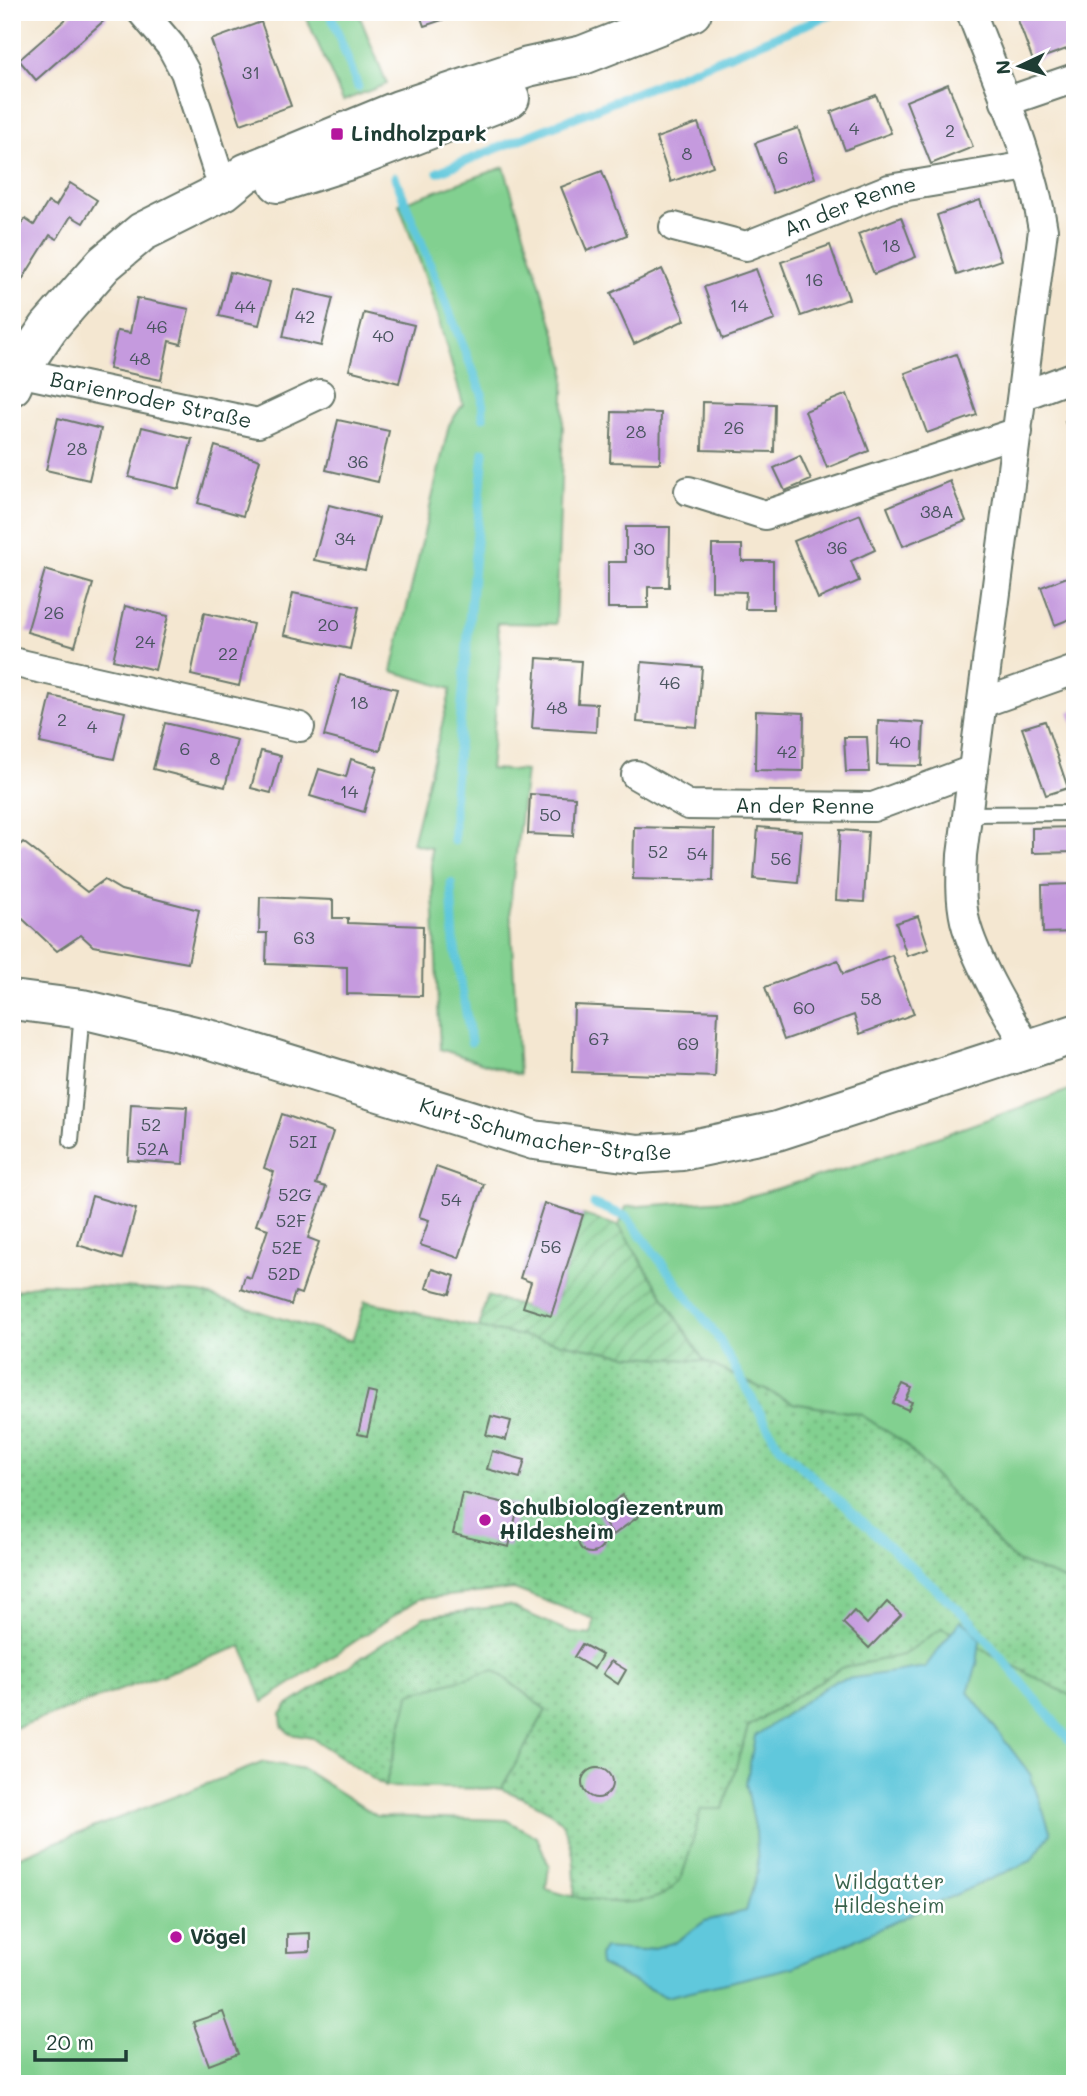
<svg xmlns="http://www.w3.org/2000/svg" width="1087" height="2096" viewBox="0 0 1087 2096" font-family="Mali,sans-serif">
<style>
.grass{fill:url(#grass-dots);stroke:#508662;stroke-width:2;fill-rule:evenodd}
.park{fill:#82d090;stroke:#508662;stroke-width:2}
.garden{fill:url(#garden-furrows);stroke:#508662;stroke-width:2}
.water{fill:#60c8dc;stroke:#408288;stroke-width:2}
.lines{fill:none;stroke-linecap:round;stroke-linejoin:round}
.stream{stroke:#60c8dc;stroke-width:9}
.building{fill:#c59ade}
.lane-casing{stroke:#6a786b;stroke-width:18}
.street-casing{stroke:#6a786b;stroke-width:32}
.secondary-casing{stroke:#6a786b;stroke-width:42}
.lane{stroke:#fff;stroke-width:14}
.street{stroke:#fff;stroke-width:28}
.secondary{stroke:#fff;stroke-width:38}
.poi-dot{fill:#b5179e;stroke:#fff;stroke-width:2.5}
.labels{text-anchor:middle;stroke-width:5;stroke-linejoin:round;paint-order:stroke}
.number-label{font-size:18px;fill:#48545e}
.poi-label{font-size:21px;font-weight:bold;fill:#1f3d34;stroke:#fff;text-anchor:start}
.street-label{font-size:21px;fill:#1f3d34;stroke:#fff}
.park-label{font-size:21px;fill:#38624b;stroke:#fff}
</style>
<defs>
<pattern id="grass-dots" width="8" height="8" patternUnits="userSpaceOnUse" patternTransform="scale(1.75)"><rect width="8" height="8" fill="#82d090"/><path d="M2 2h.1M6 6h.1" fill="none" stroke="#6aaa76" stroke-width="1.8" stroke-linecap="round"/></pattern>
<pattern id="garden-furrows" width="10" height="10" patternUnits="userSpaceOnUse" patternTransform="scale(1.75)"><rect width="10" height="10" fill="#82d090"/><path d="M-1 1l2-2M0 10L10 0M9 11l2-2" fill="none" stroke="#6aaa76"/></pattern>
</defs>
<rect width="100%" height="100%" fill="#fff"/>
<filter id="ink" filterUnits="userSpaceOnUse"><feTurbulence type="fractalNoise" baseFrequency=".0143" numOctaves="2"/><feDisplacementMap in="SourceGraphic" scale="14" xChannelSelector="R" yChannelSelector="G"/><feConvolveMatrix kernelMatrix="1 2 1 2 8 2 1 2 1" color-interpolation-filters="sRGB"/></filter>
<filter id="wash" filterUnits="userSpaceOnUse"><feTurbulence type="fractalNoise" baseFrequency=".00686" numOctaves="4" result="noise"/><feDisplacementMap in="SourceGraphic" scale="28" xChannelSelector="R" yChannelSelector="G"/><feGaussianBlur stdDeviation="1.57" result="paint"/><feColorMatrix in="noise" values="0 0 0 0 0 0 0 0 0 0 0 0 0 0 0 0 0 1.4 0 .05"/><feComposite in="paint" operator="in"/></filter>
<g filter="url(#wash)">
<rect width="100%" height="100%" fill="#f4e7d1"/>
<path class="grass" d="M42 1283 201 1293 352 1341 365 1301 479 1328 625 1355 704 1361 793 1403 860 1414 902 1441 1014 1560 1075 1584V2084H481C455 2029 473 1979 518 1942 530 1931 542 1919 558 1916 579 1913 602 1920 623 1921 695 1923 713 1874 727 1814L703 1813C699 1829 691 1875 681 1885 655 1915 607 1904 573 1900 577 1876 575 1834 555 1816 542 1805 517 1795 501 1789L546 1710 495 1670 410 1694 385 1787 312 1738 290 1734 282 1726 281 1714 287 1706 424 1617 508 1605 572 1633 592 1635 594 1619 514 1589 419 1599 263 1702 242 1646 12 1729V1292ZM926 1668 968 1692 1030 1774 1051 1833 1031 1861 794 1967 666 1997 600 1965 599 1956 604 1948 642 1951 676 1942 705 1921 746 1911 759 1870 756 1832 746 1784 755 1736 834 1681Z"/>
<g class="park">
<path d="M304 12H358L387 84 343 101Z"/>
<path d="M504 167 565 366 556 624 497 623 501 653 490 769 526 771 510 905 519 1075 440 1049 431 848 412 843 451 689 392 671 449 425 463 404 430 290 399 204Z"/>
<path d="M1075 1088V1584L1014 1560 902 1441 860 1414 793 1403 704 1361 619 1226 626 1207 740 1199 856 1166Z"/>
<path d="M942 1628 1075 1698V2084H12V1859L264 1762 303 1769 377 1816 506 1820 537 1837 549 1866 546 1889C578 1900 655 1916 679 1881 687 1869 696 1826 701 1809H723L748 1727 841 1668 903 1655Z"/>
<path d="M494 1670 546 1710 501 1789 385 1787 410 1694Z"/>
</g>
<path class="garden" d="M583 1215 619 1226 704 1361 625 1355 479 1328 487 1296 551 1315Z"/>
<path class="water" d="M960 1621 969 1626 980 1640 977 1665 968 1692 1030 1774 1051 1833 1031 1861 794 1967 666 1997 600 1965 599 1956 604 1948 642 1951 676 1942 705 1921 746 1911 758 1870 756 1832 746 1784 755 1736 834 1681 925 1667Z"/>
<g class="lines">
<g class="stream">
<path d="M330 12 358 87"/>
<path d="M438 172 837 12"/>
<path d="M395 177 482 393 483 417"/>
<path d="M454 841V794L484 452"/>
<path d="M451 883 454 942 471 1042"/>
<path d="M594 1204 627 1217 717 1336 778 1445 972 1622 1075 1747"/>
</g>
</g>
<g id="blocks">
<g class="building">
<path d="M74 12H103L107 18 36 80 19 60Z"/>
<path d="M419 12H463V13L424 26Z"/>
<path d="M1015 12H1066L1075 46 1033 61Z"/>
<path d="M261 22 291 106 241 124 211 40Z"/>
<path d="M948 84 973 147 931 164 906 101Z"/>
<path d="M876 95 891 133 845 150 831 112Z"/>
<path d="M698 123 713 166 671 182 656 138Z"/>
<path d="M798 128 815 178 773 193 755 143Z"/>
<path d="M602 171 627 235 587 251 561 187Z"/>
<path d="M70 183 97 200 83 223 71 216 57 239 50 235 12 296V238L25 219 34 225 48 202 56 206Z"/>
<path d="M980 200 1001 260 957 275 937 215Z"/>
<path d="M901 217 916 257 874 274 858 234Z"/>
<path d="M830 245 849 299 801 316 781 262Z"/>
<path d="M662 269 685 320 634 344 611 293Z"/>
<path d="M756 269 775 320 723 339 704 287Z"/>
<path d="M230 272 270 282 259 325 219 316Z"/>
<path d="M294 289 333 298 321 346 283 337Z"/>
<path d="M137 298 189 309 181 344 169 341 161 380 109 369 117 331 130 333Z"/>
<path d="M364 313 414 325 399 383 349 370Z"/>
<path d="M956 354 977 415 927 433 905 373Z"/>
<path d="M847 394 869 451 827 468 805 411Z"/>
<path d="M703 402 775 404 774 452 702 450Z"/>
<path d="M612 412 661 413 660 463 610 462Z"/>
<path d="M58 418 101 429 89 480 46 470Z"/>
<path d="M1075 418V447H1074L1065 422Z"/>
<path d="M338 420 389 431 378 482 326 470Z"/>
<path d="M142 427 192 439 179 489 129 477Z"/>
<path d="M215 446 260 460 243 516 198 503Z"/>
<path d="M800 456 811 480 785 491 774 468Z"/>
<path d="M950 481 966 521 903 546 887 507Z"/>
<path d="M329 505 379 518 365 570 314 560Z"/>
<path d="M860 514 875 550 851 561 859 581 818 599 794 541Z"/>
<path d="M626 527H670L669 587H648V608H608V562H626Z"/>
<path d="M712 545H742V561H773V609H745L746 592 712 591Z"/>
<path d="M45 570 93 584 75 646 27 632Z"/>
<path d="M1075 574V617L1055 625 1041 587Z"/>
<path d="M293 593 359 607 350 649 284 635Z"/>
<path d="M125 606 168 616 155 670 113 660Z"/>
<path d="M204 613 253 624 239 686 191 675Z"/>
<path d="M537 658 581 661 578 703 597 704 596 732 532 728Z"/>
<path d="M642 662 702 667 697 727 637 722Z"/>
<path d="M340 675 397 689 380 751 324 736Z"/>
<path d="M51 696 125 712 114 759 40 743Z"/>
<path d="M1075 709V728H1074L1069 712Z"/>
<path d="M756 711 804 713 803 771 755 770Z"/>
<path d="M878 720 924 723 922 766 877 765Z"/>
<path d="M1045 721 1068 788 1046 795 1022 728Z"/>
<path d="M165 723 237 740 225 787 153 769Z"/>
<path d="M844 737H867L869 772H846Z"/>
<path d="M261 751 281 756 271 793 251 788Z"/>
<path d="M351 759 377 767 364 812 310 796 319 769 346 777Z"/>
<path d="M530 794 575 797 573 836 528 834Z"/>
<path d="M634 827 714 829 713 881 633 879Z"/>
<path d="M758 827 802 831 798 883 754 879Z"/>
<path d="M1075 827V852L1032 853V828Z"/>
<path d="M840 830 868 832 864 902 836 900Z"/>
<path d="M23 842 87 892 104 880 121 890 199 910 188 963 93 946 81 935 57 951 12 909V853Z"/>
<path d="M1075 884V932L1043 933 1042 885Z"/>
<path d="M260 897 333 900V918H348V923L423 926 422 996 347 994V967L266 964 267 933H259Z"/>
<path d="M918 916 929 949 907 956 896 923Z"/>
<path d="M892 955 914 1014 860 1034 854 1015 784 1040 765 987 838 960 843 974Z"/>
<path d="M574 1005 718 1011 715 1077 572 1072Z"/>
<path d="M131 1104 187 1107 183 1164 128 1160Z"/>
<path d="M282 1114 333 1132 316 1184 326 1187 308 1238 319 1242 301 1294 295 1292 291 1305 241 1289 245 1276 251 1278 268 1229 256 1225 274 1172 264 1168Z"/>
<path d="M436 1167 484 1184 459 1258 420 1245 429 1220 419 1217Z"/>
<path d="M92 1196 136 1209 122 1259 78 1245Z"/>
<path d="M544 1203 583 1215 551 1316 523 1307 531 1282 520 1278Z"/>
<path d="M432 1269 455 1276 450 1294 426 1288Z"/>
<path d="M903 1384 912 1388 906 1400 912 1402 908 1410 893 1403Z"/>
<path d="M368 1391 377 1393 367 1436 358 1434Z"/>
<path d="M491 1416 511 1421 506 1440 486 1435Z"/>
<path d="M492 1451 525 1460 520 1478 487 1469Z"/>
<path d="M462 1493 518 1506 509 1547 453 1534Z"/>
<path d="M623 1495 638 1517 613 1535 597 1513Z"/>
<circle cx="591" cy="1540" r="13"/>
<path d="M887 1602 901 1615 869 1648 843 1623 854 1611 867 1624Z"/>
<path d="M582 1644 602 1655 594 1669 574 1657Z"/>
<path d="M611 1661 626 1670 618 1684 603 1674Z"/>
<circle cx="597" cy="1783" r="15"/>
<path d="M310 1933V1951L287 1952V1934Z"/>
<path d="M223 2012 238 2054 209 2065 193 2022Z"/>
</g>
</g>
</g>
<g filter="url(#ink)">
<use href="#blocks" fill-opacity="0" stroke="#6a786b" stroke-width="2"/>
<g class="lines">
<g class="lane-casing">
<g id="lane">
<path d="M967 814 1075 813"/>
<path d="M71 1141 82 1011"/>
</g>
</g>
<g class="street-casing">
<g id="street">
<path d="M142 12 171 46 185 72 224 191"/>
<path d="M971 12C998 83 1032 155 1043 230L962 855C961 877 960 899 965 921 974 958 1008 1015 1028 1049"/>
<path d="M1005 102 1075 78"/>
<path id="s1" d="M674 227 746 246 889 189 1028 166"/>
<path id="s2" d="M18 372 258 423 320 394"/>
<path d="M1022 396 1075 376"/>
<path d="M689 491 765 515 1018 432"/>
<path d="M12 662 300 727"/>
<path d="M982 703 1075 670"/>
<path id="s3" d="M636 775 688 805 873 807 973 770"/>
</g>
</g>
<g class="secondary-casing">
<g id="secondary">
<path d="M278 183 353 159 510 98"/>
<path d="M12 386 18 372 49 327 104 264 142 232 224 191 246 173 399 110 528 67 583 55 692 12"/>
<path id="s4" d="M12 1000 82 1009 212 1040 534 1140 639 1154 682 1151 777 1131 1075 1034"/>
</g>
</g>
<use href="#lane" class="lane"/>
<use href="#street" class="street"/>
<use href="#secondary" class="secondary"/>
</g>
</g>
<g class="poi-dot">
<rect x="330" y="127" width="14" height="14" rx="3.5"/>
<circle cx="485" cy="1520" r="7"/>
<circle cx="176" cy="1937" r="7"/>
</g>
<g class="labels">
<g class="number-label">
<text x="251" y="79">31</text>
<text x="854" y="135">4</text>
<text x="950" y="137">2</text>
<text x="687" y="160">8</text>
<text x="783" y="164">6</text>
<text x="891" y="252">18</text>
<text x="814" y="286">16</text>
<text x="739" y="312">14</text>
<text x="245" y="313">44</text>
<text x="305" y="323">42</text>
<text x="157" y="333">46</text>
<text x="383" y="342">40</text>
<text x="140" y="365">48</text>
<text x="734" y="434">26</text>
<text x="636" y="438">28</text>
<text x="77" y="455">28</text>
<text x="358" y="468">36</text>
<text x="937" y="518">38A</text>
<text x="345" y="545">34</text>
<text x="837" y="554">36</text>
<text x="644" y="555">30</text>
<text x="54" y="619">26</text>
<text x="328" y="631">20</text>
<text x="145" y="648">24</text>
<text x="228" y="660">22</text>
<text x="670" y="689">46</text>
<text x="359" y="709">18</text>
<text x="557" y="714">48</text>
<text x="62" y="726">2</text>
<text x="92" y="733">4</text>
<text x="900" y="748">40</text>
<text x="185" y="755">6</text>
<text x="787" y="758">42</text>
<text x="215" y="765">8</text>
<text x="349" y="798">14</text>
<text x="550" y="821">50</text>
<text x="658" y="858">52</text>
<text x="697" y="860">54</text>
<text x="781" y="865">56</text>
<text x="304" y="944">63</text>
<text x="871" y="1005">58</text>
<text x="804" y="1014">60</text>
<text x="599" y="1045">67</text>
<text x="688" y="1050">69</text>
<text x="151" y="1131">52</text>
<text x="303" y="1148">52I</text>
<text x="153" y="1155">52A</text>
<text x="295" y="1201">52G</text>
<text x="451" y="1206">54</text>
<text x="291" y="1227">52F</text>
<text x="551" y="1253">56</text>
<text x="287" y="1254">52E</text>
<text x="284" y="1280">52D</text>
</g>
<g class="poi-label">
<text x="351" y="141">Lindholzpark</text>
<text x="499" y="1515">Schulbiologiezentrum<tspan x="499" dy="24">Hildesheim</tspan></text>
<text x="190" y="1944">Vögel</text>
</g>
<g class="street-label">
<text dy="7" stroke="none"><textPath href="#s1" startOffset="186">An der Renne</textPath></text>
<text dy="7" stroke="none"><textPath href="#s2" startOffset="136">Barienroder Straße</textPath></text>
<text dy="7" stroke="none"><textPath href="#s3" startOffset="177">An der Renne</textPath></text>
<text dy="7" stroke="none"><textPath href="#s4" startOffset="551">Kurt-Schumacher-Straße</textPath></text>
</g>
<g class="park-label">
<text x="889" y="1889">Wildgatter<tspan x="889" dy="24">Hildesheim</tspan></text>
</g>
</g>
<rect width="1087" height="2096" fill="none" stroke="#fff" stroke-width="42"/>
<g transform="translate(1020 66) rotate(266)" stroke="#ffffff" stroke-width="5" paint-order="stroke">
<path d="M0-5L12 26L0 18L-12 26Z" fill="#1f3d34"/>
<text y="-10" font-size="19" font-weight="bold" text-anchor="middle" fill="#1f3d34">N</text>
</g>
<path d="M35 2050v10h91v-10" fill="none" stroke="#1f3d34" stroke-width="3.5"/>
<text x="46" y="2050" font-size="21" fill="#1f3d34" stroke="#ffffff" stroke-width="5" paint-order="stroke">20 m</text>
</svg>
